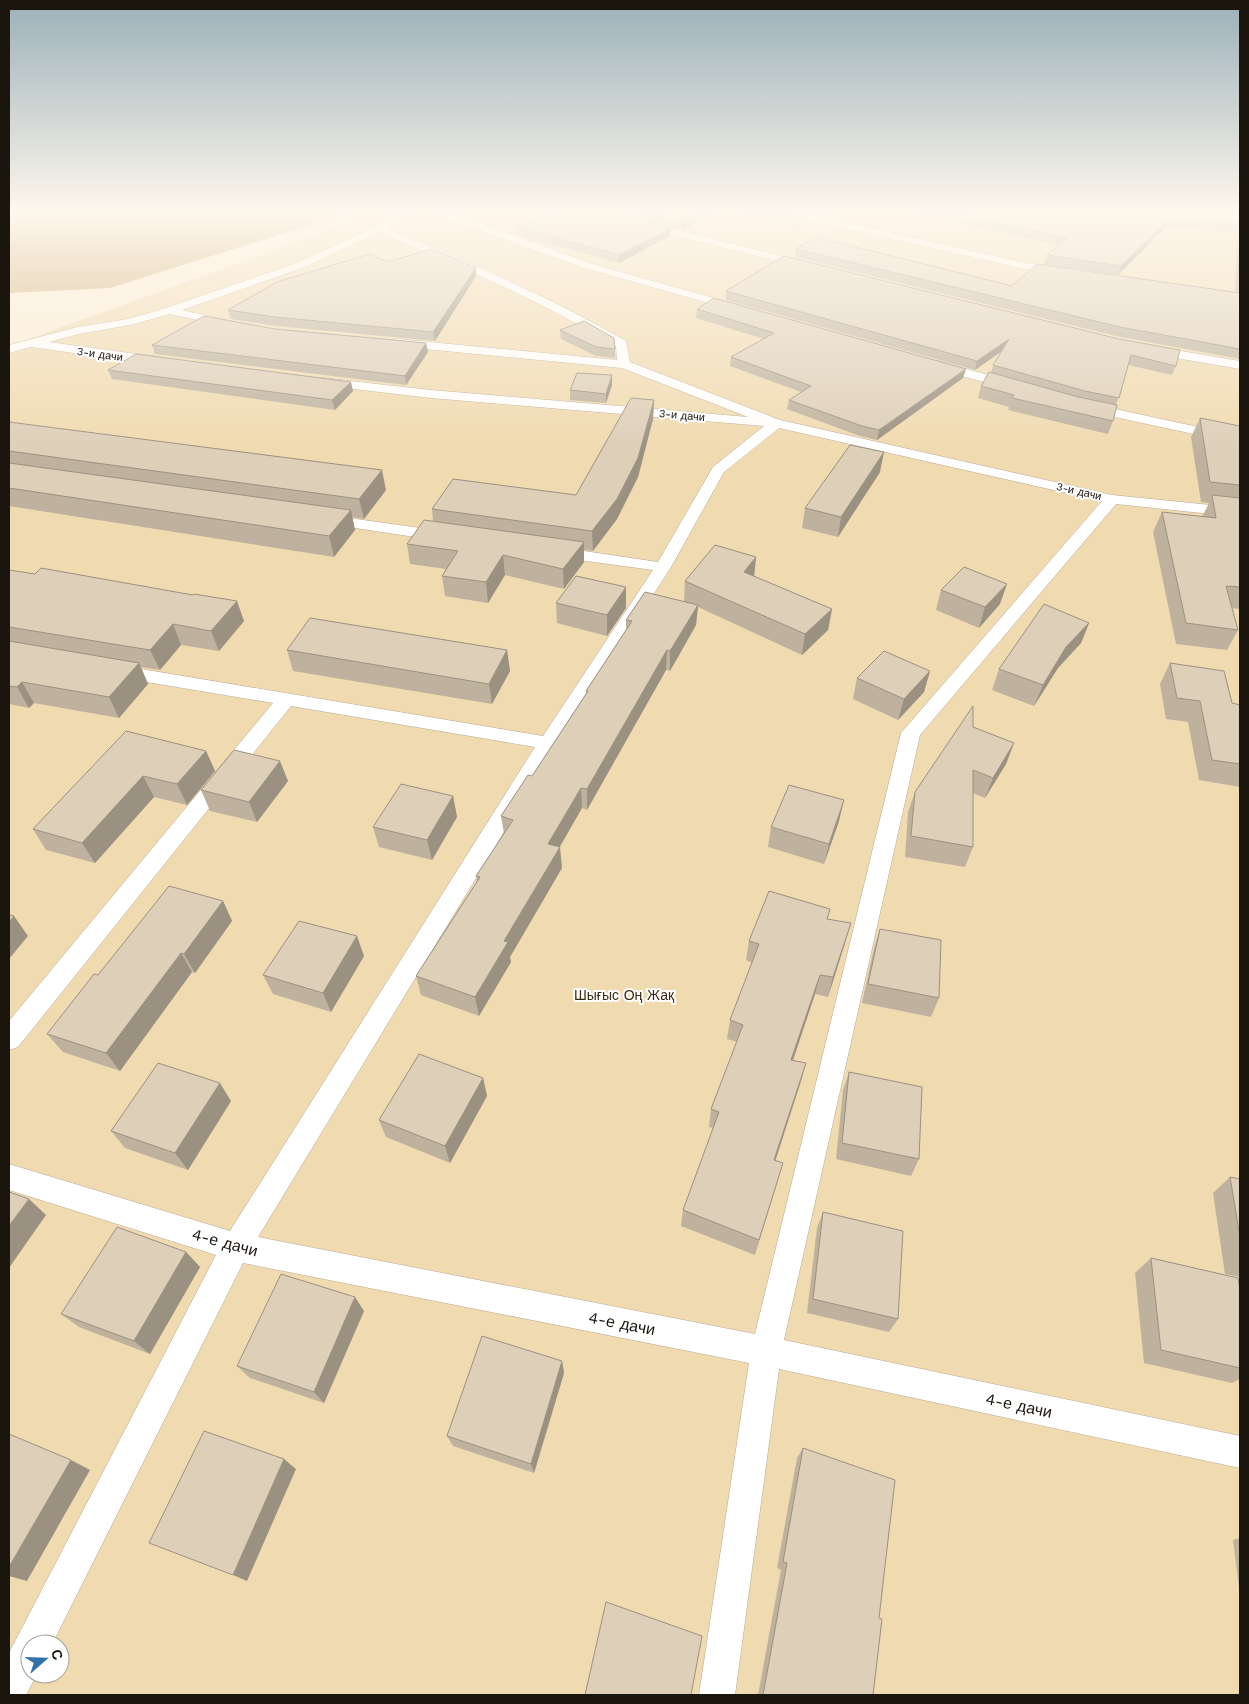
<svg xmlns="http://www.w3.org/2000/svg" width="1249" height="1704" viewBox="0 0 1249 1704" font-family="'Work Sans',sans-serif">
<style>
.green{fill:#f0dab0;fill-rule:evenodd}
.water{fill:#c9a96f}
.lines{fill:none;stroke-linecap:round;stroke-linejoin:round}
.lane-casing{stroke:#b6a993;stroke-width:1}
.lane{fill:#fff;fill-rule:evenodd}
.wall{fill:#beb29e}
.shaded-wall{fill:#9b9181}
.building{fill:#ddcfb8;stroke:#9b9181}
.labels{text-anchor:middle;stroke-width:4;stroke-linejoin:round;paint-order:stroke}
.far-street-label{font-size:11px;fill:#1a150d;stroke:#fff}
.park-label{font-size:14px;fill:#3a2c12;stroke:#fff}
.near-street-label{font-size:16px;fill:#1a150d;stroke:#fff}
</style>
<rect width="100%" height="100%" fill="#fceed6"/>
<path class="green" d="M377 213H1240V1695H9V346ZM30 1644H60V1674H30Z"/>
<path class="water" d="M9 213H348L110 288 9 293Z"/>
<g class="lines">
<g class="lane-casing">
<g id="lane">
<path d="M404 213H417L387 229C469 262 549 297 626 341L630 362 780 420 1112 495 1240 508V517L1116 504 920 735 784 1340 1240 1436V1468L779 1369 735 1695H699L749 1363 243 1263 52 1644H30V1674H37L26 1695H9V1653L216 1255 9 1190V1164L230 1231 535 747 291 706 18 1047 9 1050V1021L273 703 117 677 111 675 108 671 111 667 117 665 543 736 653 570 557 557 551 555 549 552 551 549 557 547 658 562 713 467 764 426 431 398 319 385 317 382 319 379 323 378 431 390 748 417 622 368 394 346 392 343 394 340 398 339 617 360 616 346C540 301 460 266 379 232L305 267 182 310 233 322 235 324 233 326 229 327 170 314 130 325 79 334 49 342 159 357 163 358 165 361 163 364 159 365 31 347 9 353V345L78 327 128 319 166 308 297 263ZM779 428 1102 501 901 733 755 1334 258 1237 555 748 671 567 724 472Z"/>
<path d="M430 213H447L463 217 592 264 742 306 744 308 742 310H734L584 268Z"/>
<path d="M786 213H804L1025 263 1062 268 1067 271 1062 274 1025 269 791 216Z"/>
<path d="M644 222 810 263 811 265 806 268 641 227 639 225Z"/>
<path d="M1151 346 1240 361V369L1147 353 1145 350Z"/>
<path d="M938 361 1017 383 1018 386 1012 390 934 368 932 365Z"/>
<path d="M1087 403 1240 436V444L1082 410 1080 407 1082 404Z"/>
<path d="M327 515 442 531 447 533 450 536 447 539 442 541 322 523 319 520 322 517Z"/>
</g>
</g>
<use href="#lane" class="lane"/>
</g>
<g class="wall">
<path d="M553 213H715L683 230 643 220 642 221 670 236 619 263 517 235V227Z"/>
<path d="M737 213H798L796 227Z"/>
<path d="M910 213H1223L1240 215V293L1235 291 1237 232 1166 227 1118 275 1044 264 1047 255 1059 245Z"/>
<path d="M796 249 1012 286 1240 293V359L1116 336 795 257Z"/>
<path d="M784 256 1176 366 1172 375 1128 365 1116 405 1113 421 1108 434 1008 410 1009 407 978 398 981 386 991 373 993 365 1002 351 975 370 726 300V291Z"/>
<path d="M387 262 476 268V276L435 341 277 326 231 319 228 310Z"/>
<path d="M697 309 963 378 877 440 860 436 787 409 789 400 801 392 730 366 731 357 764 339 696 318Z"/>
<path d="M275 329 426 343 428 352 406 385 155 354 152 345Z"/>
<path d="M560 330 615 349V358L596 356 561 339Z"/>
<path d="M108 370 353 391 335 410 112 379Z"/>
<path d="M612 385 606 403 570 400V390Z"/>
<path d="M654 400 653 419 638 477 617 519 593 551 584 550V562L564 589 505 575 488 603 445 596 442 576 446 569 410 564 407 544 433 521 432 509 576 495Z"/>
<path d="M1200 418 1240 426V609L1232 608 1238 630 1227 650 1176 644 1153 532 1162 512 1203 517V515L1209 503 1201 502 1191 437Z"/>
<path d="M9 422 386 490 364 519 352 517 355 530 334 557 9 506Z"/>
<path d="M880 472 838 537 802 528 805 508Z"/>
<path d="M756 557 754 576 832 609 828 630 802 655 698 607 696 625 670 671 666 670 587 810 582 808 559 847 562 868 510 957 511 962 479 1016 421 995 416 976 477 882 476 876 504 834 501 816 532 776 586 694V691L626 630V620L684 601 685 581Z"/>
<path d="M9 570 244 621 219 651 181 645 160 670 141 667 148 684 119 718 34 703 29 708 9 704Z"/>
<path d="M941 590 1000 604 979 628 936 610Z"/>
<path d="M556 603 626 608 607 636 557 623Z"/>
<path d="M1089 623 1081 643 1058 668 1034 706 992 690 999 669Z"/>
<path d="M287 650H507L510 671 492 704 293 671Z"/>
<path d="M1170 663 1232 703 1240 705V787L1199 780 1188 722 1166 719 1160 684Z"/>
<path d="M930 671 924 692 898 720 853 699 857 678Z"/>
<path d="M973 727 1014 743 1006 764 985 798 973 793V847L965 867 905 857 908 812 915 792Z"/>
<path d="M206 751 215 771 187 805 154 797 95 863 46 850 33 829 74 786Z"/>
<path d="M288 781 257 822 210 811 201 790Z"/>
<path d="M453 796 457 817 432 860 379 847 373 827Z"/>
<path d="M839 821 824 864 768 847 771 827Z"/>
<path d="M223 901 232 921 195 973 192 972 120 1071 63 1052 47 1034 98 975Z"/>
<path d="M830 909 827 919 845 943 828 997 815 994 793 1060 801 1081 775 1161 778 1180 755 1255 681 1226 683 1210 713 1128 709 1127 711 1109 737 1042 727 1039 730 1020 752 963 746 960 749 941Z"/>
<path d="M880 929 939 998 931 1017 862 1003 874 948Z"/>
<path d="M364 956 331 1012 273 994 263 975Z"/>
<path d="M849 1072 919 1159 911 1176 836 1159 843 1090Z"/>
<path d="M483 1078 487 1096 450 1163 386 1137 379 1120Z"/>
<path d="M231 1101 188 1170 125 1148 111 1131Z"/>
<path d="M1230 1177 1240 1179V1277L1225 1274 1213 1193Z"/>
<path d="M823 1212 898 1319 889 1332 807 1313 817 1228Z"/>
<path d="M186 1252 200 1267 150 1354 79 1327 61 1314Z"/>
<path d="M1151 1258 1240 1291V1379L1232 1383 1144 1363 1135 1273Z"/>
<path d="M364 1311 324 1403 250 1378 237 1366Z"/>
<path d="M562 1361 564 1373 534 1473 453 1446 447 1436Z"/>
<path d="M803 1448 879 1618 873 1695H758L781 1570 777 1568 797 1458Z"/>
<path d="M1240 1538V1596L1233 1540Z"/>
</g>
<g class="shaded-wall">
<path d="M642 213H643V220L637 225V217Z"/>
<path d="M700 213H715L683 230V222Z"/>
<path d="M1169 219 1166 227 1118 275 1121 266Z"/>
<path d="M671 228 670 236 619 263V255Z"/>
<path d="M476 268V276L435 341 433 332Z"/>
<path d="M1009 339 1006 348 975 370 977 361Z"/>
<path d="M426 343 428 352 406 385 405 376Z"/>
<path d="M966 369 963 378 877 440 879 430Z"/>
<path d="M612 375V385L606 403V394Z"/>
<path d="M351 382 353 391 335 410 332 400Z"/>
<path d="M654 400 653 419 638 477 617 519 593 551 592 531Z"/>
<path d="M884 452 880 472 838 537 841 517Z"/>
<path d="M382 470 386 490 364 519 359 499Z"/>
<path d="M351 510 355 530 334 557 329 536Z"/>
<path d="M584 542V562L564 589 563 569Z"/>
<path d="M503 555 505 575 488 603 486 582Z"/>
<path d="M756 557 754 577 744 572Z"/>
<path d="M1007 584 1000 604 979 628 985 607Z"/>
<path d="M626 587V608L607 636V615Z"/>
<path d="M237 601 244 621 219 651 211 631Z"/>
<path d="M698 605 696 625 670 671V651Z"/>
<path d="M832 609 828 630 802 655 805 634Z"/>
<path d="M1089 623 1081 643 1058 668 1034 706 1043 685 1066 647Z"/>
<path d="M173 624 181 645 160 670 150 650Z"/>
<path d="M507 650 510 671 492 704 489 684Z"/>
<path d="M667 650 666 670 587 810V789Z"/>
<path d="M139 663 148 684 119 718 109 697Z"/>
<path d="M930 671 924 692 898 720 904 699Z"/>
<path d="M22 682 34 703 29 708 17 687Z"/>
<path d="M1014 743 1006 764 985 798 993 778Z"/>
<path d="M206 751 215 771 187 805 177 784Z"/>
<path d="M280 761 288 781 257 822 249 802Z"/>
<path d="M143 776 154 797 95 863 82 843Z"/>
<path d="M581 788 582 808 550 864 548 844Z"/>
<path d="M453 796 457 817 432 860 427 840Z"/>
<path d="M844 800 839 821 824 864 829 844Z"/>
<path d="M560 847 562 868 510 957 511 962 479 1016 475 997 504 941Z"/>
<path d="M223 901 232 921 195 973 184 954Z"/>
<path d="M14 916 28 936 9 959V922Z"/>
<path d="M851 923 845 943 828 997 833 977Z"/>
<path d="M357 936 364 956 331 1012 323 993Z"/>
<path d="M181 953 192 972 120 1071 106 1053Z"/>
<path d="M820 975 815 994 787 1078 791 1060Z"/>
<path d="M806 1063 801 1081 770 1177 774 1160Z"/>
<path d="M483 1078 487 1096 450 1163 445 1146Z"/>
<path d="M220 1083 231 1101 188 1170 175 1153Z"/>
<path d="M29 1199 46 1215 9 1268V1226Z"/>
<path d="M186 1252 200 1267 150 1354 134 1341Z"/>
<path d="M355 1297 364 1311 324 1403 314 1392Z"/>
<path d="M562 1361 564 1373 534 1473 531 1464Z"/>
<path d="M284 1459 296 1469 247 1581 233 1575Z"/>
<path d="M71 1460 90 1470 27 1581 9 1576V1567Z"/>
</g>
<g class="building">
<path d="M553 213H642L637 217 640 220 671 228 619 255 517 227Z"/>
<path d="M646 213H700L683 222Z"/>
<path d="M773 213H798L797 218Z"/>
<path d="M950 213H1223L1240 215V224L1169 219 1121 266 1047 255 1067 238Z"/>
<path d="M1240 228V283H1238Z"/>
<path d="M815 237 1012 286 1037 264 1240 293V349L1120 327 796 249Z"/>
<path d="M432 249 476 268 433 332 275 317 228 310 277 282 370 254 387 262Z"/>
<path d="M784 256 1119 339 1180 350 1176 366 1131 355 1119 398 1085 391 993 365 1009 339 977 361 726 291Z"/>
<path d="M714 298 966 369 879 430 862 426 789 400 811 386 731 357 774 333 697 309Z"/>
<path d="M204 316 275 329 426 343 405 376 152 345Z"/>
<path d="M584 321 614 338 615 349 596 347 560 330Z"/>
<path d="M136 354 351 382 332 400 108 370Z"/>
<path d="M989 372 1078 397 1117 405 1113 421 1012 398 1014 395 981 386Z"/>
<path d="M577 373 612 375 606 394 570 390Z"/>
<path d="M631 398 654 400 638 458 617 499 592 531 432 509 453 479 576 495Z"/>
<path d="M1200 418 1240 426V485L1210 482Z"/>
<path d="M9 422 382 470 359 499 9 451Z"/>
<path d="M850 445 884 452 841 517 805 508Z"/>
<path d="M9 463 351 510 329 536 9 488Z"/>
<path d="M1212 495 1240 498V587L1226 586 1238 630 1186 623 1162 512 1216 518Z"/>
<path d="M424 520 584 542 563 569 503 555 486 582 442 576 458 551 407 544Z"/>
<path d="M715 545 756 557 744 572 832 609 805 634 685 581Z"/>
<path d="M964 567 1007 584 985 607 941 590Z"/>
<path d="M41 568 193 595 194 594 237 601 211 631 173 624 150 650 9 627V570L35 574Z"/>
<path d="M576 576 626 587 607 615 556 603Z"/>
<path d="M645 592 698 605 670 651 667 650 587 789 581 788 548 844 560 847 504 941 508 942 475 997 416 976 480 877 476 876 513 820 501 816 528 775 532 776 588 691H586L632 621 626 620Z"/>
<path d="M1044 604 1089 623 1066 647 1043 685 999 669Z"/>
<path d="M310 618 507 650 489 684 287 650Z"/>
<path d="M9 641 139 663 109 697 22 682 17 687 9 686Z"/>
<path d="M884 651 930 671 904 699 857 678Z"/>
<path d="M1170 663 1224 671 1232 703 1240 705V764L1212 760 1200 701 1177 698Z"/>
<path d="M973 706V727L1014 743 993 778 973 770V847L911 836 915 792Z"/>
<path d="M126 731 206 751 177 784 143 776 82 843 33 829Z"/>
<path d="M234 750 280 761 249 802 201 790Z"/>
<path d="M401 784 453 796 427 840 373 827Z"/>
<path d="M789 785 844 800 829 844 771 827Z"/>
<path d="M169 886 223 901 184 954 181 953 106 1053 47 1034 94 974 98 975Z"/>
<path d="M769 891 830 909 827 919 851 923 833 977 820 975 791 1060 806 1063 774 1160 783 1163 759 1240 683 1210 719 1112 711 1109 743 1025 730 1020 759 944 749 941Z"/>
<path d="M9 915 14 916 9 922Z"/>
<path d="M299 921 357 936 323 993 263 975Z"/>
<path d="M880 929 941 940 939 998 868 984Z"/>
<path d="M419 1054 483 1078 445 1146 379 1120Z"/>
<path d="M158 1063 220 1083 175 1153 111 1131Z"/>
<path d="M849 1072 922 1087 919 1159 842 1143Z"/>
<path d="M1230 1177 1240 1179V1237Z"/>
<path d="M9 1192 29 1199 9 1226Z"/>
<path d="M823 1212 903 1231 898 1319 813 1299Z"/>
<path d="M117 1227 186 1252 134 1341 61 1314Z"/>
<path d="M1151 1258 1238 1278 1240 1291V1368L1161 1350Z"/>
<path d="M281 1274 355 1297 314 1392 237 1366Z"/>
<path d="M482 1336 562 1361 531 1464 447 1436Z"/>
<path d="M204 1431 284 1459 233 1575 149 1543Z"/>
<path d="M9 1434 71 1460 9 1567Z"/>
<path d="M803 1448 895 1480 879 1618 882 1619 873 1695H763L787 1563 783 1562Z"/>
<path d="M606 1602 702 1636 691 1695H585Z"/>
</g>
<linearGradient id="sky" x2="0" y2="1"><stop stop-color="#9bb0b8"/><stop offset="0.47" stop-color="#fef7ed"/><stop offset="1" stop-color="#fef7ed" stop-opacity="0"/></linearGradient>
<rect width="1249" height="452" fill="url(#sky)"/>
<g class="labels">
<g class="far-street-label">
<text transform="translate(100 354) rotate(8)" y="4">3-и дачи</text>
<text transform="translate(682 415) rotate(5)" y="4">3-и дачи</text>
<text transform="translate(1079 491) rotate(13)" y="4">3-и дачи</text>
</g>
<g class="park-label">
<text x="624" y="1000">Шығыс Оң Жақ</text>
</g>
<g class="near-street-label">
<text transform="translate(225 1242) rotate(15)" y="6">4-е дачи</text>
<text transform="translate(622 1323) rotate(11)" y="6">4-е дачи</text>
<text transform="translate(1019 1405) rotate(12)" y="6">4-е дачи</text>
</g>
</g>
<rect width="1249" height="1704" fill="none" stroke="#1a150d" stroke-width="20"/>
<g transform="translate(45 1659) rotate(70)"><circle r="24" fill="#ffffff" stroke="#a3a19e"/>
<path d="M0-4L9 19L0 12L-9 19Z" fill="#3272a8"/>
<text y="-8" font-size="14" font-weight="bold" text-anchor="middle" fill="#1a150d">С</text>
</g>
</svg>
